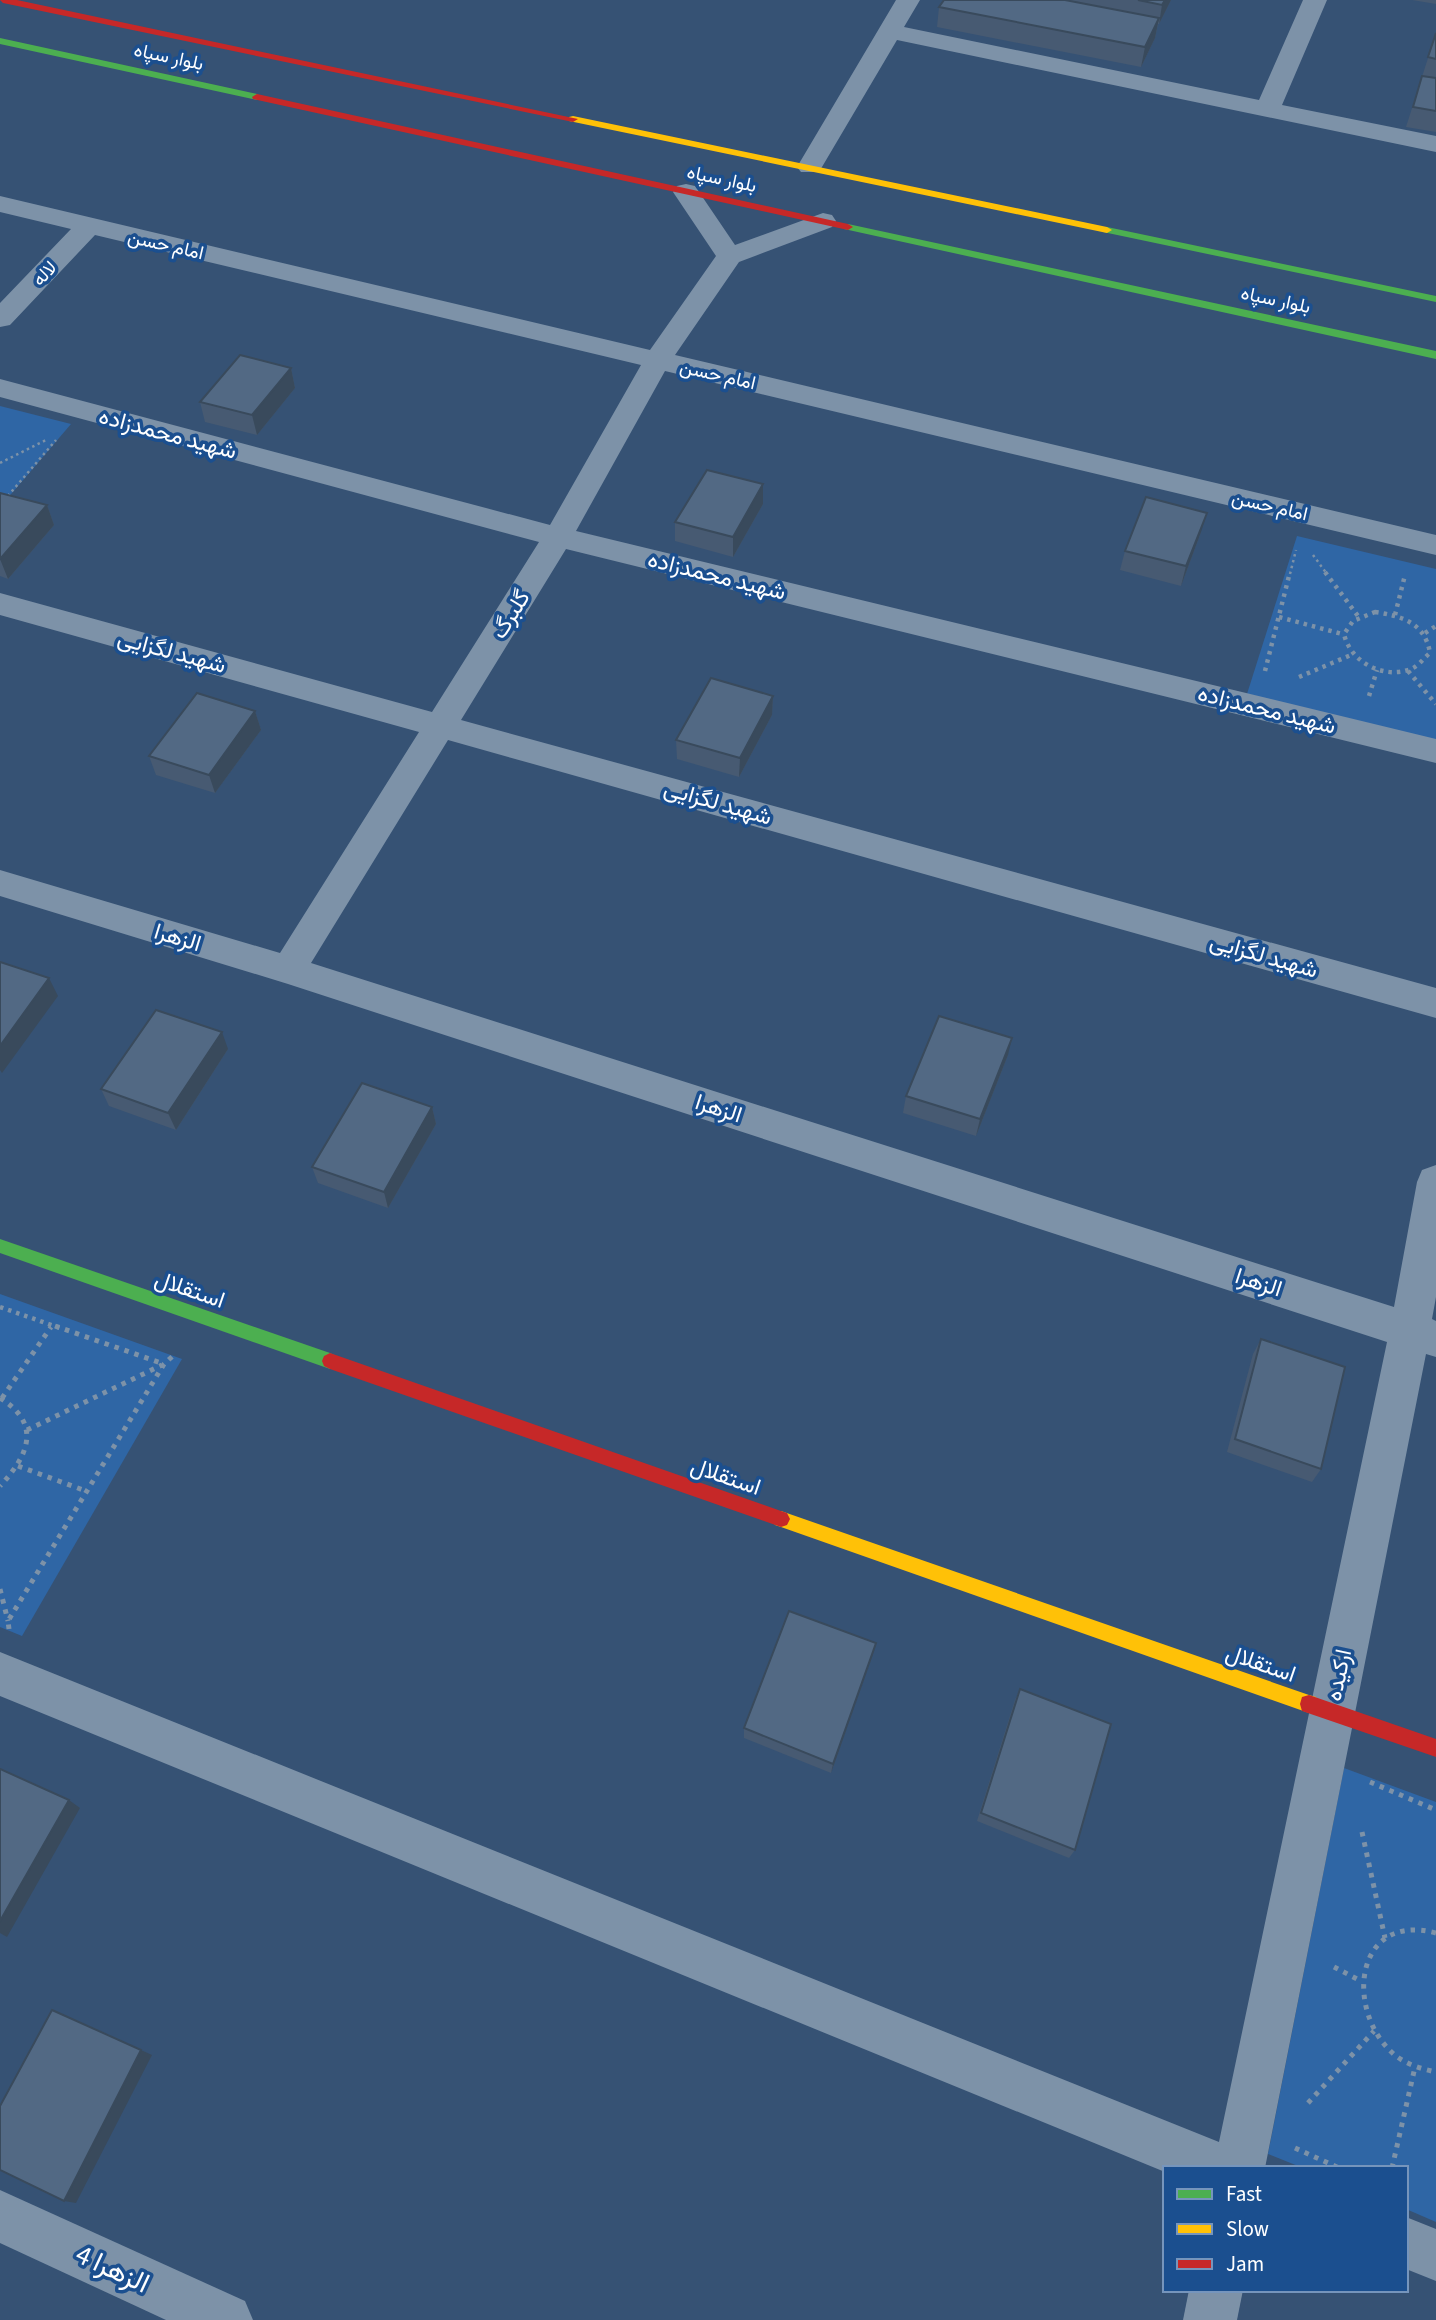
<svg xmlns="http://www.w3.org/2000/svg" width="1436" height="2320" viewBox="0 0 1436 2320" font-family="'Source Sans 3',Vazirmatn,sans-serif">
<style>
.green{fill:#2f66a5}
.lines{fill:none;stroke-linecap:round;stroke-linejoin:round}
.path-far2{stroke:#7d92a8;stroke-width:2.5;stroke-dasharray:2.5 3.5;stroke-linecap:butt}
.path-far1{stroke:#7d92a8;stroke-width:4.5;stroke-dasharray:3.5 5;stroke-linecap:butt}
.path{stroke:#7d92a8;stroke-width:5;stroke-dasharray:4.5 6;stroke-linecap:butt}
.street{fill:#7d92a8;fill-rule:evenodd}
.fast{fill:#4caf50;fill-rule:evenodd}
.slow{fill:#ffc107;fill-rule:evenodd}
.jam{fill:#c62828;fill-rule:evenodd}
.wall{fill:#475a72}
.shaded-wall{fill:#394a5c}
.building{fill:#526984;stroke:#394a5c;stroke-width:2}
.labels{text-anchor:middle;stroke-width:7;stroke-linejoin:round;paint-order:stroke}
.far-street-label{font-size:19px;fill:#fff;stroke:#1b4f8f}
.street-label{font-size:23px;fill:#fff;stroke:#1b4f8f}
.near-street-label{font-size:28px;fill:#fff;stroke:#1b4f8f}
</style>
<rect width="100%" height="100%" fill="#365274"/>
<g class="green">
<path d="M0 406 71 424 0 507Z"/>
<path d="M1297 536 1436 569V743L1247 694Z"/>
<path d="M0 1294 182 1359 22 1636 0 1627Z"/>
<path d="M1344 1768 1436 1802V2222L1406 2209V2168H1303L1268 2154Z"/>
</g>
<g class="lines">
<g class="path-far2">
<path d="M0 463 46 440"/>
<path d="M0 505 56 440"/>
<path d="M1313 555 1327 574"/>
<path d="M1290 574 1296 550"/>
</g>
<g class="path-far1">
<path d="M1325 572 1358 616"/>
<path d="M1375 612C1402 616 1425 623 1430 653 1425 657 1419 665 1413 668 1385 681 1350 662 1344 634L1353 621Z"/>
<path d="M1395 615 1405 575"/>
<path d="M1279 617 1342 634"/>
<path d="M1425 633 1436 626"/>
<path d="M1265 671 1290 572"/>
<path d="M1408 671 1436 704"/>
<path d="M1299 677 1351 655"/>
<path d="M1369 696 1377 670"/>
<path d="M0 1307 60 1328"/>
</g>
<g class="path">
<path d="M55 1326 164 1364"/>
<path d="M0 1398C42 1424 29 1455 0 1486"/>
<path d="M2 1398 51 1327"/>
<path d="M27 1430 162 1365"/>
<path d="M18 1466 86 1491"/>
<path d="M0 1589 8 1621"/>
<path d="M9 1629 8 1621 164 1364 175 1354"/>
<path d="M1370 1782 1436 1810"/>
<path d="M1362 1832 1385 1938"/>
<path d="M1436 1933C1353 1911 1344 2014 1396 2056 1408 2065 1422 2069 1436 2072"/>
<path d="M1334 1967 1361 1981"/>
<path d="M1308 2103 1374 2031"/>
<path d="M1295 2148 1339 2168"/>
<path d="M1392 2168 1415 2067"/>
</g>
<g class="street">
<path d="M896 0H920L904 27 1259 100 1303 0H1327L1282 105 1436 136V152L897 40 819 172H801L797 167Z"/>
<path d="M686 184 695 186 735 245 823 213 832 215 836 221 832 227 739 262 675 355 1436 535V555L665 371 576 531 1436 739V763L566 549 461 720 1436 988V1018L448 740 311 963 1394 1307 1417 1182 1422 1170 1436 1165V1297L1432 1319 1436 1321V1357L1426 1354 1265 2168H1165V2172L0 1696V1652L1219 2142 1387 1342 288 984 0 896V870L280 953 419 732 0 615V593L432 712 539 542 0 397V379L550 525 641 365 95 235 10 325 0 327V303L71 229 0 212V196L650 350 716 256 673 192 677 186Z"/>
<path d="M0 2190 245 2301 253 2320H166L0 2243Z"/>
<path d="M1406 2217 1436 2229V2281L1406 2269Z"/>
<path d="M1189 2290H1243L1237 2320H1183Z"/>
</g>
<g class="fast">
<path d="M0 38 257 94 262 97 257 100 0 44Z"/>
<path d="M848 224 1436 351V359L844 229 843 227Z"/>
<path d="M1107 227 1436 296V302L1103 232 1102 230Z"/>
<path d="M0 1239 330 1353 336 1356 338 1361 336 1366 330 1369 0 1253Z"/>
</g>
<g class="slow">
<path d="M573 116 1107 227 1112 230 1107 233 569 121V117Z"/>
<path d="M781 1511 1309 1695 1316 1697 1318 1704 1316 1711 1309 1713 781 1527 775 1525 772 1519 775 1513Z"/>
</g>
<g class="jam">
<path d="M0 0H17L578 119 573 122 3 3Z"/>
<path d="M257 94 848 224 853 227 848 230 253 99 252 97Z"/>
<path d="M330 1353 781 1511 787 1513 790 1519 787 1525 781 1527 330 1369 324 1366 322 1361 324 1356Z"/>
<path d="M1309 1695 1436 1739V1757L1302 1711 1300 1704 1302 1697Z"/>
</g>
</g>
<g class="wall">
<path d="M944 0H1171L1159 24H1158L1155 38 1141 67 937 27 939 7Z"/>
<path d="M1412 0H1436V4Z"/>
<path d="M1436 33V132L1406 127Z"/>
<path d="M291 368 295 388 257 435 205 422 200 402Z"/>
<path d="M763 484V504L733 557 675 541V522Z"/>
<path d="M0 493 47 505 54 525 8 579 0 576Z"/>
<path d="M1201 532 1181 586 1120 570 1125 551Z"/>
<path d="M773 696 772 715 739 777 677 759 676 740Z"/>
<path d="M255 711 261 730 215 793 156 775 149 756Z"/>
<path d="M228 1049 176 1130 109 1106 101 1089Z"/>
<path d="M1008 1055 976 1136 903 1113 906 1096Z"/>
<path d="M432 1107 436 1124 388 1208 318 1183 312 1167Z"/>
<path d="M1261 1339 1321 1469 1312 1482 1227 1452 1253 1354Z"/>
<path d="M876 1643 873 1654 831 1773 744 1738V1728Z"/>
<path d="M1020 1689 1075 1850 1069 1858 977 1821 1015 1700Z"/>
</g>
<g class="shaded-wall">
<path d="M1165 0H1171L1159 24 1162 5Z"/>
<path d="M1159 18 1155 38 1141 67 1145 47Z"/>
<path d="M291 368 295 388 257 435 252 415Z"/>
<path d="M763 484V504L733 557V537Z"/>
<path d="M47 505 54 525 8 579 0 559Z"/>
<path d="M1207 513 1201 532 1181 586 1186 566Z"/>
<path d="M773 696 772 715 739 777 740 758Z"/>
<path d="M255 711 261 730 215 793 209 775Z"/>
<path d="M49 978 58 996 2 1073 0 1070V1046Z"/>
<path d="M222 1032 228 1049 176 1130 168 1113Z"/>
<path d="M1012 1038 1008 1055 976 1136 980 1119Z"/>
<path d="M432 1107 436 1124 388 1208 384 1192Z"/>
<path d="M876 1643 873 1654 831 1773 833 1764Z"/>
<path d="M69 1800 80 1808 7 1937 0 1933V1921Z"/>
<path d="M141 2050 152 2055 76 2203 64 2201Z"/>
</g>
<g class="building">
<path d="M944 0H1065L1159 18 1145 47 939 7Z"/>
<path d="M1138 0H1165L1162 5Z"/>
<path d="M1436 33V59L1428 57Z"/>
<path d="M1422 76 1436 78V111L1413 107Z"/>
<path d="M240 355 291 368 252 415 200 402Z"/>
<path d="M707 470 763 484 733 537 675 522Z"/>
<path d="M0 493 47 505 0 559Z"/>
<path d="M1146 497 1207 513 1186 566 1125 551Z"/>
<path d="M711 678 773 696 740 758 676 740Z"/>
<path d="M197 693 255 711 209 775 149 756Z"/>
<path d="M0 962 49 978 0 1046Z"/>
<path d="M156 1010 222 1032 168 1113 101 1089Z"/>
<path d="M939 1016 1012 1038 980 1119 906 1096Z"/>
<path d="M362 1083 432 1107 384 1192 312 1167Z"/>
<path d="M1261 1339 1345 1367 1321 1469 1235 1439Z"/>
<path d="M789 1611 876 1643 833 1764 744 1728Z"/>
<path d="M1020 1689 1111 1724 1075 1850 981 1813Z"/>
<path d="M0 1769 69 1800 0 1921Z"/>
<path d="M52 2010 141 2050 64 2201 0 2170V2106Z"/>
</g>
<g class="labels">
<g class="far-street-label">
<text transform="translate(169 56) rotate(12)" y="7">بلوار سپاه</text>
<text transform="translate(722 178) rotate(12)" y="7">بلوار سپاه</text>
<text transform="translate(166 244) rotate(13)" y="7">امام حسن</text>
<text transform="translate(44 273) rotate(-46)" y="7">لاله</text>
<text transform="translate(1276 299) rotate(12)" y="7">بلوار سپاه</text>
<text transform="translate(718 374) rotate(13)" y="7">امام حسن</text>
<text transform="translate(1270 505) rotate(13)" y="7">امام حسن</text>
</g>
<g class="street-label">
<text transform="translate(168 433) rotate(15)" y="8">شهید محمدزاده</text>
<text transform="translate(717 575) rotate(14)" y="8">شهید محمدزاده</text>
<text transform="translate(510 614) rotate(-58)" y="8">گلبرگ</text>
<text transform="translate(172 651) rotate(15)" y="8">شهید لگزایی</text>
<text transform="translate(1267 709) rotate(14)" y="8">شهید محمدزاده</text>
<text transform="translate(718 802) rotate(16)" y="8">شهید لگزایی</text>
<text transform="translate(178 937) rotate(17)" y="8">الزهرا</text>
<text transform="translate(1264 955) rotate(16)" y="8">شهید لگزایی</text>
<text transform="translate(719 1108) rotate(18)" y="8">الزهرا</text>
<text transform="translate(1259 1282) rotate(18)" y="8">الزهرا</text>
<text transform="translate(190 1289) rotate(19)" y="8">استقلال</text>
<text transform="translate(726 1476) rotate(19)" y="8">استقلال</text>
<text transform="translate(1261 1663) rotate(19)" y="8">استقلال</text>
<text transform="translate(1338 1675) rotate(-78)" y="8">ارکیده</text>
</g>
<g class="near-street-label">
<text transform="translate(113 2268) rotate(25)" y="10">الزهرا 4</text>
</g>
</g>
<rect x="1163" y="2166" width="245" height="126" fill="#1b4f8f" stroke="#7695bc" stroke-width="2"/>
<rect x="1177" y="2189" width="35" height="10" fill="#4caf50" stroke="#7695bc" stroke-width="2"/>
<text x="1226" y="2201" font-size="21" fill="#ffffff">Fast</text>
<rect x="1177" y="2224" width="35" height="10" fill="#ffc107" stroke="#7695bc" stroke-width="2"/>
<text x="1226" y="2236" font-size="21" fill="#ffffff">Slow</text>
<rect x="1177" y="2259" width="35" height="10" fill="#c62828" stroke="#7695bc" stroke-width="2"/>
<text x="1226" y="2271" font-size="21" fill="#ffffff">Jam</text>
</svg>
